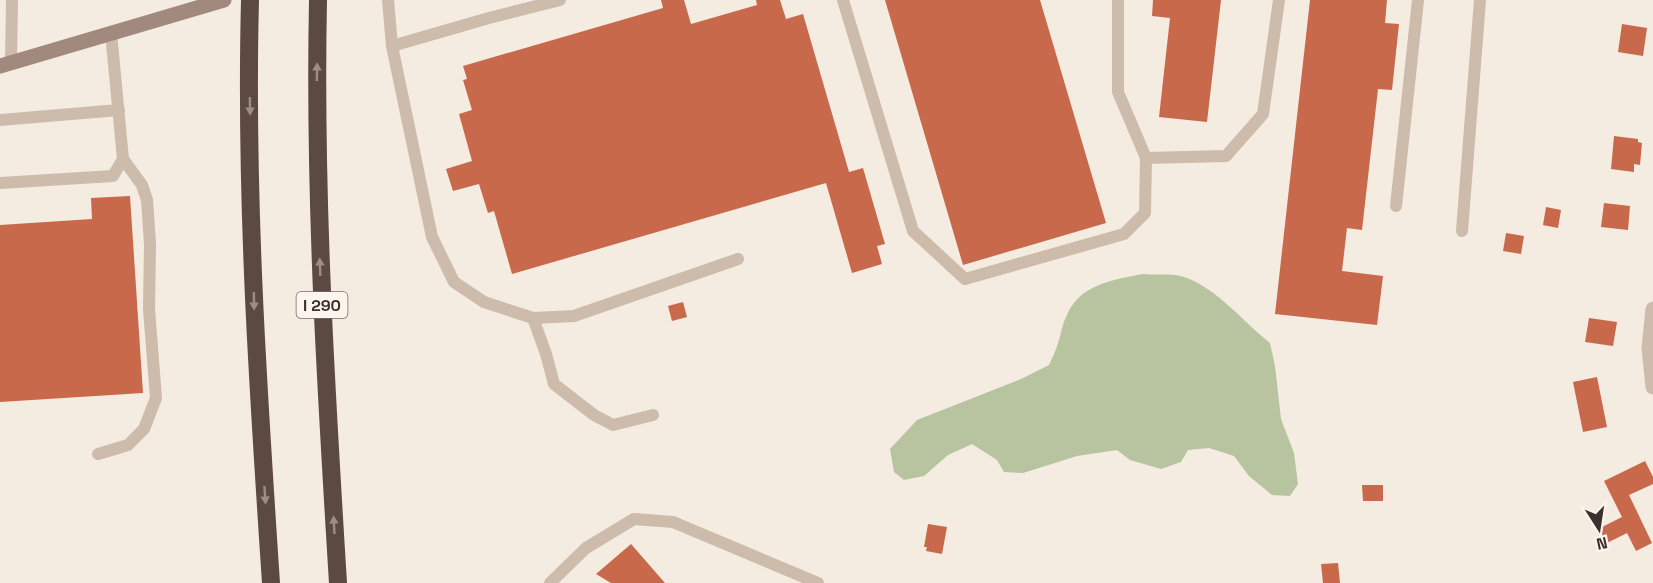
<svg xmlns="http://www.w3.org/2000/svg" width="1653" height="583" viewBox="0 0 1653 583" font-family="'Space Grotesk',sans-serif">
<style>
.green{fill:#b8c4a0}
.building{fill:#c8694b}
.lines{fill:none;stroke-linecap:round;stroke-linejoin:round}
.lane{stroke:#cdbbac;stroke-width:12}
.street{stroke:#cdbbac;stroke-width:15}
.secondary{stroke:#a18a7d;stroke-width:15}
.highway{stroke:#5c4a42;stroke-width:18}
.oneway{fill:#9c8e87}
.labels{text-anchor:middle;stroke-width:5;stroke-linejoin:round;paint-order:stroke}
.shield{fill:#fbf5ee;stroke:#756b66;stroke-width:1.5}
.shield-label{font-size:16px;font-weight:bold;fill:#3b302b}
</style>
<rect width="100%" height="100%" fill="#f4ebe1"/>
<path class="green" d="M1143 274C1154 275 1165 274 1176 275 1211 281 1243 322 1270 343L1275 366 1281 419 1294 453 1298 484 1290 496 1272 495 1249 476 1234 456 1209 448 1188 450 1181 462 1161 469 1130 460 1117 450 1077 456 1023 473 1004 472 997 460 972 444 948 455 924 476 904 480 894 472 890 449 917 420 1021 379 1049 365C1052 358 1056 351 1058 343 1061 335 1062 325 1066 317 1079 284 1113 280 1143 274Z"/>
<g class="building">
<path d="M661 0H684L691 24 757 5 756 0H780L786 19 803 14 849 172 863 168 885 244 877 246 882 264 852 273 826 183 512 274 494 211 488 213 479 184 453 191 446 169 472 161 459 114 472 110 463 80 467 79 463 66 663 8Z"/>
<path d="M885 0H1040L1106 223 963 265Z"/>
<path d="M1153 0H1221L1207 122 1159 117 1170 18 1152 16Z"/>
<path d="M1310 0H1387L1385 23 1399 24 1392 90 1378 89 1362 230 1347 228 1342 271 1383 276 1377 325 1275 314Z"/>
<path d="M1622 24 1647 28 1643 56 1618 52Z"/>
<path d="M1614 136 1638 139V142L1642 143 1640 165 1634 164V172L1611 169Z"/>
<path d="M130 196 143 393 0 402V225L92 219 91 198Z"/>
<path d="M1604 203 1630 206 1628 230 1601 227Z"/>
<path d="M1546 207 1561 210 1558 228 1543 225Z"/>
<path d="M1506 233 1524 236 1521 254 1503 251Z"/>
<path d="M683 302 687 317 672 321 668 306Z"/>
<path d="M1589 318 1617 322 1613 346 1585 342Z"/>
<path d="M1597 377 1607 427 1583 432 1573 382Z"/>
<path d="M1645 461 1653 477V484L1629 495 1652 543 1636 551 1627 533 1603 545 1596 530 1622 517 1604 481Z"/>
<path d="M1362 485H1383V501H1363Z"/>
<path d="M928 524 947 527 942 554 926 551 927 547H924Z"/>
<path d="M631 544 665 583H611L596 574Z"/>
<path d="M1338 563 1340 583H1323L1321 564Z"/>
</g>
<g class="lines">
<g class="lane">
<path d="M388 0 392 46 432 237 454 282 484 302 533 318 574 316 738 259"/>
<path d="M843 0 913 231 965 279 1124 234 1145 213 1146 158"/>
<path d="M1118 0V92L1146 158 1226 156 1263 114 1279 0"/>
<path d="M392 46 489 18 560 0"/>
<path d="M11 62 12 0"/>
<path d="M0 120 119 110"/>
<path d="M0 183 113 176 123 159 111 33"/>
<path d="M1396 206 1418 0"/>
<path d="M1462 231 1480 0"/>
<path d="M533 318 546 354 554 384 594 415 613 425 653 415"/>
<path d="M98 454 128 445 144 429 156 398 149 309 150 244 147 200 142 185 123 159"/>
<path d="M550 583 586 548 634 519 673 522 818 583"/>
</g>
<path class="street" d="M1653 309 1649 348 1653 387"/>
<path class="secondary" d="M0 66 224 0"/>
<g class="highway">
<path d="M250 0C245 195 258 389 271 583"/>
<path d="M318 0C314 195 326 389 338 583"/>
</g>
</g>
<defs><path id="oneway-solid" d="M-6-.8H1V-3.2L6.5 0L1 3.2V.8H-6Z" transform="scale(1.5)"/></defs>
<g class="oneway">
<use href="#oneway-solid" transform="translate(317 72) rotate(-89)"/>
<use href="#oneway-solid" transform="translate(250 106) rotate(89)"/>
<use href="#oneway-solid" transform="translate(320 267) rotate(-92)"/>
<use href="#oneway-solid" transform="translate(254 301) rotate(89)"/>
<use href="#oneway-solid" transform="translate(265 495) rotate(86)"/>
<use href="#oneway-solid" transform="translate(334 525) rotate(-93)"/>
</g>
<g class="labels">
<rect class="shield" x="296.5" y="292" width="51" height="26" rx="4.5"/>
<g class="shield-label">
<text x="322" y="311">I 290</text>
</g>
</g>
<g transform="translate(1599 529) rotate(168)" stroke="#fbf5ee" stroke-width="4.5" paint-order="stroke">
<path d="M0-4.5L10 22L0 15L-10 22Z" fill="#3b302b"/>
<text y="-9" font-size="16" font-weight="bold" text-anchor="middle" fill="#3b302b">N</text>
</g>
</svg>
